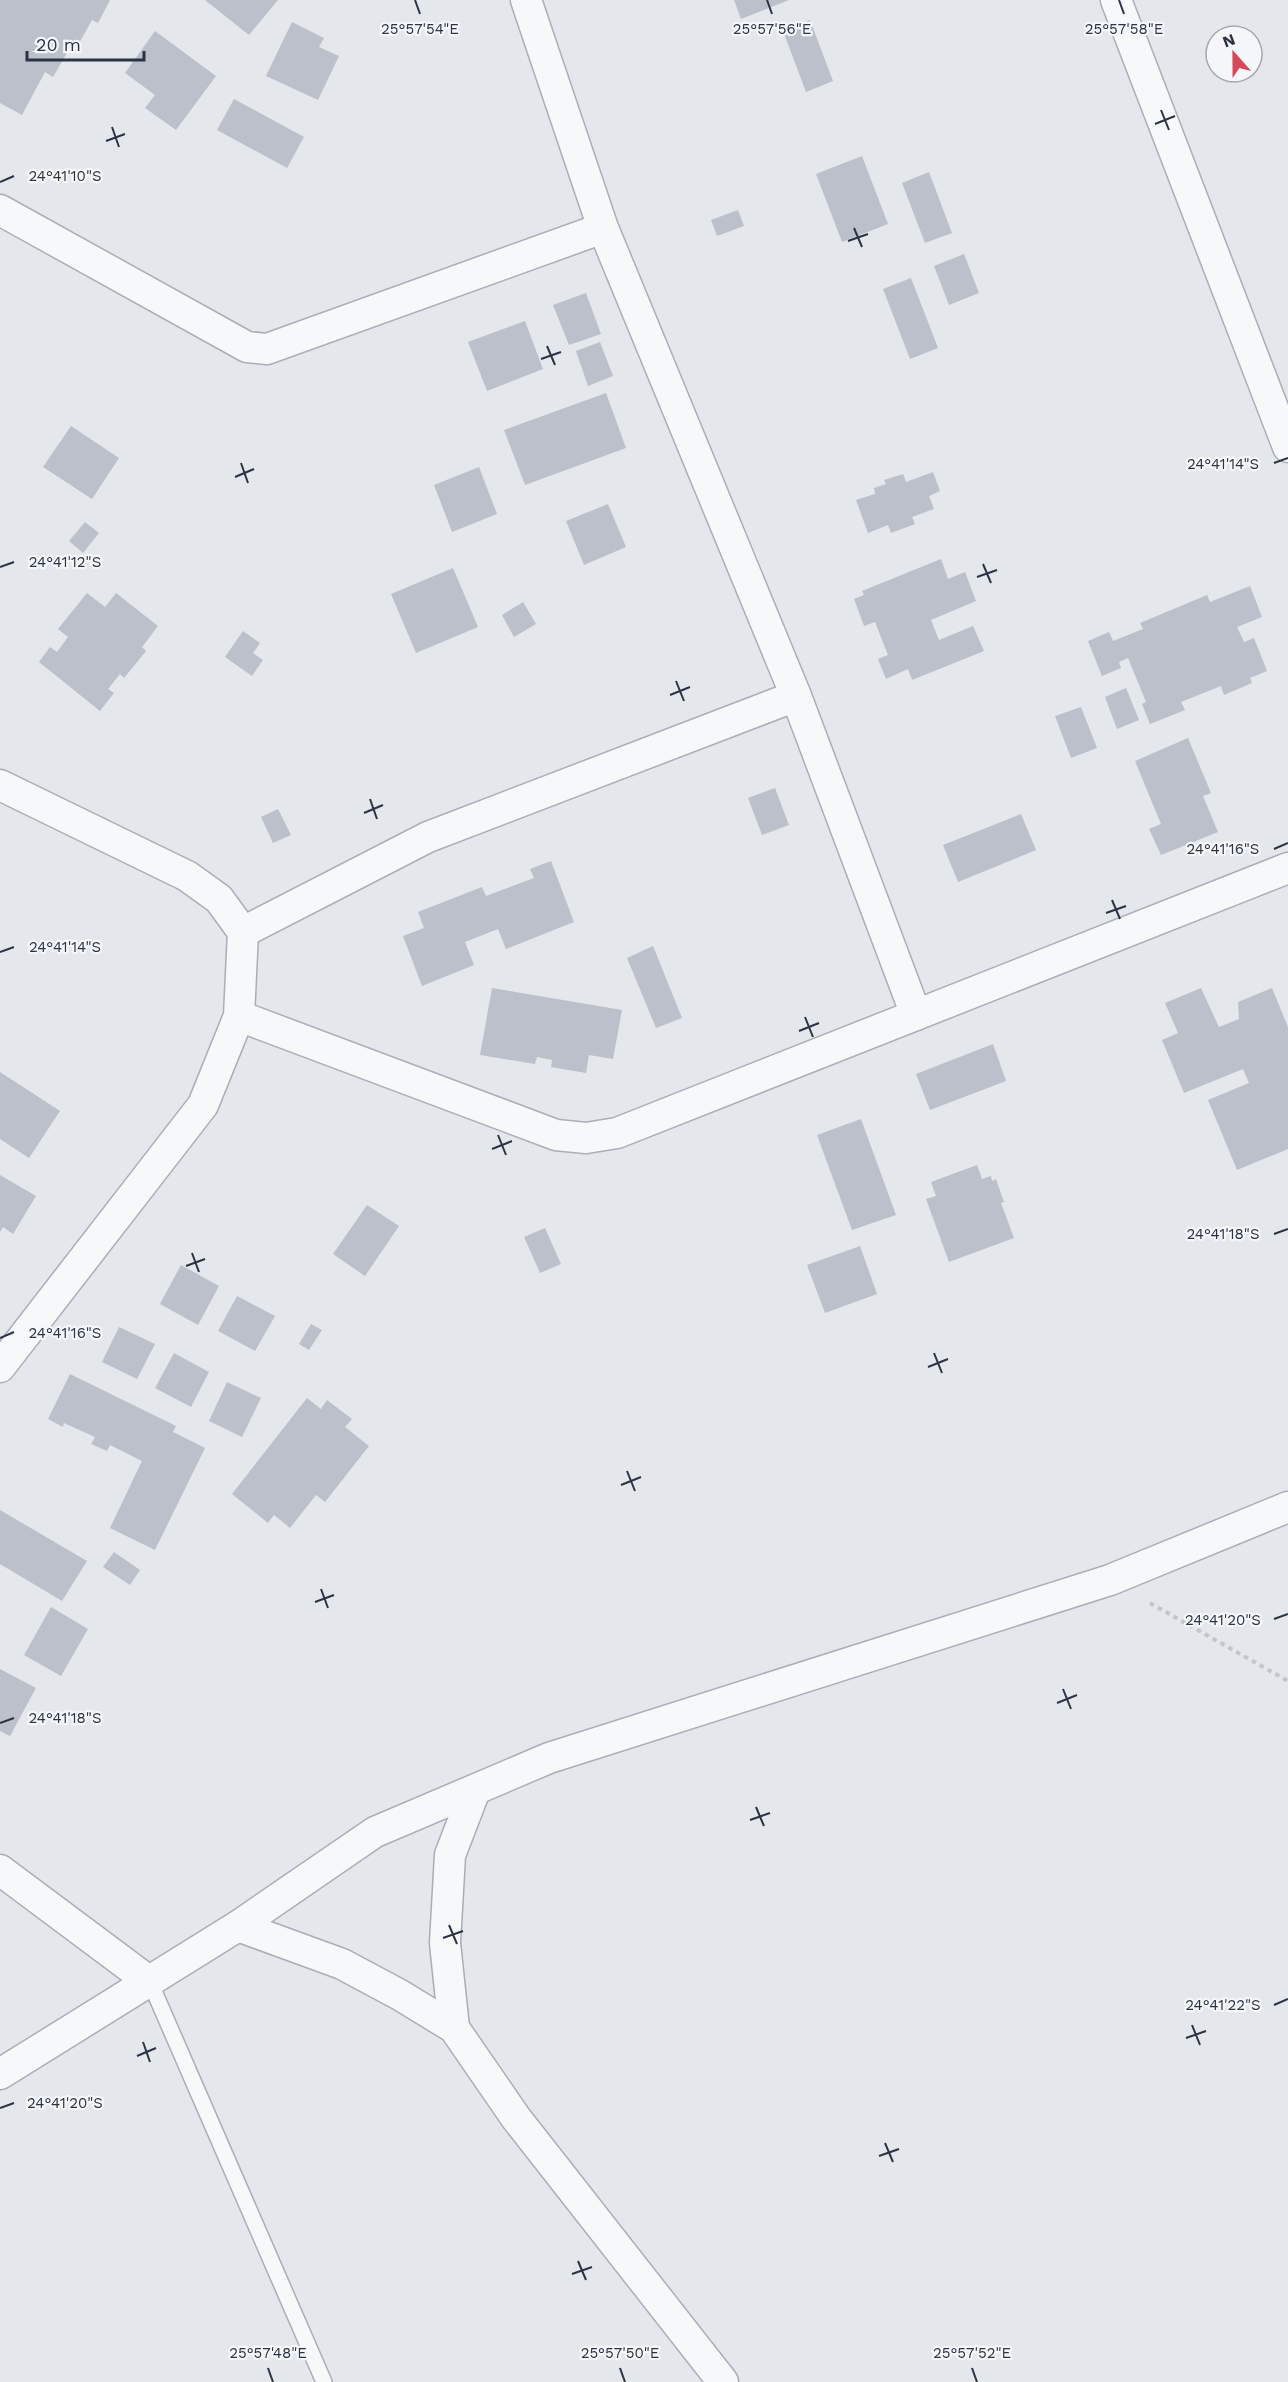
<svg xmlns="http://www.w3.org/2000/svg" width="1288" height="2382" viewBox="0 0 1288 2382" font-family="'Work Sans',sans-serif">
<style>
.building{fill:#bbc0ca}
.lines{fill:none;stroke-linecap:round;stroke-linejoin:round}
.lane-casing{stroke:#a9aeb7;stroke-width:18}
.street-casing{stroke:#a9aeb7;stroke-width:33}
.path{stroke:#c2c5cb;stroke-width:4;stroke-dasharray:4.5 4.5;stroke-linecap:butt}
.lane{stroke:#f7f8fa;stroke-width:15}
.street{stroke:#f7f8fa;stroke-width:30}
.ticks{fill:none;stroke:#2b3445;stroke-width:2}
.ticks-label{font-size:15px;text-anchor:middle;fill:#2b3445;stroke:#f4f6f9;stroke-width:4.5;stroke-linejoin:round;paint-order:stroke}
</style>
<rect width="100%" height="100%" fill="#e4e7ec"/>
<g class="building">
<path d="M0 0H110L98 23 92 20 77 47 72 44 53 77 45 72 22 115 0 103Z"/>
<path d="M205 0H278L249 35Z"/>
<path d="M734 0H789L741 19Z"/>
<path d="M810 20 833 81 806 92 783 31Z"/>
<path d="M292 22 324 38 319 47 339 56 318 100 266 76Z"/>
<path d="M155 31 216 76 176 130 145 108 155 95 125 73Z"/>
<path d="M234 99 304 137 287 168 217 130Z"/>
<path d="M862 156 888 224 842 242 816 174Z"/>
<path d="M929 172 952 233 925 243 902 183Z"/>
<path d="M738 210 744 226 717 236 711 220Z"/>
<path d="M964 254 979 293 949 305 934 266Z"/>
<path d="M911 278 938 348 910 359 883 289Z"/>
<path d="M586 293 601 334 569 345 553 305Z"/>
<path d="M525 321 543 369 487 391 468 342Z"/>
<path d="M600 342 613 376 588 386 576 351Z"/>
<path d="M606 393 626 448 525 485 504 430Z"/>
<path d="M71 426 119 458 92 499 43 467Z"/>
<path d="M479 467 497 514 452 532 434 485Z"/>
<path d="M933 472 940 491 929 496 934 509 912 517 915 524 891 533 888 525 868 533 856 500 875 494 874 488 886 484 884 480 903 474 906 482Z"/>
<path d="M608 504 626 547 584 565 566 521Z"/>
<path d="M85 522 99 533 83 553 69 541Z"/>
<path d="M941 559 948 579 965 572 976 601 931 620 939 640 973 626 984 651 912 680 908 669 886 679 878 659 888 655 875 622 864 626 854 599 864 595 862 591Z"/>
<path d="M453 568 478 627 416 653 391 594Z"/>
<path d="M1250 586 1262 617 1237 627 1244 642 1254 638 1267 671 1250 678 1252 683 1224 695 1221 686 1181 702 1185 710 1150 724 1142 704 1146 702 1128 658 1119 662 1121 668 1102 676 1088 641 1109 632 1113 641 1143 629 1140 623 1207 595 1210 602Z"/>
<path d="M87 593 105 607 116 593 158 626 142 647 146 651 124 678 120 674 108 689 114 693 100 711 39 662 50 647 57 652 68 637 58 629Z"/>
<path d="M523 602 536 624 514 637 502 615Z"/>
<path d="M243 631 260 643 253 653 263 660 252 676 225 657Z"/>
<path d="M1126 688 1139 720 1117 729 1105 697Z"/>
<path d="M1081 707 1097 748 1071 758 1055 716Z"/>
<path d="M1188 738 1211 793 1203 796 1218 832 1161 855 1149 829 1161 824 1135 761Z"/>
<path d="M775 788 789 825 762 835 748 798Z"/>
<path d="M278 809 291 835 273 843 261 817Z"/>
<path d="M1021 814 1036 850 958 882 943 845Z"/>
<path d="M551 861 574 922 506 949 498 929 465 942 474 965 422 986 403 936 424 928 418 912 482 887 486 896 534 878 530 869Z"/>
<path d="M653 946 682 1018 656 1028 627 958Z"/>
<path d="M492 988 622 1010 613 1059 589 1055 586 1073 551 1067 552 1060 537 1057 535 1064 480 1055Z"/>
<path d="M1201 988 1219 1027 1239 1019 1238 1002 1272 988 1288 1027V1149L1237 1170 1208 1100 1249 1083 1243 1069 1184 1093 1162 1040 1178 1033 1165 1003Z"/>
<path d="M993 1044 1006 1081 930 1110 916 1074Z"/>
<path d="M0 1072 60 1111 29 1158 0 1139Z"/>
<path d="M861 1119 896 1215 852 1230 817 1135Z"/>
<path d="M977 1165 982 1179 991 1176 992 1181 996 1179 1004 1202 1001 1203 1014 1238 949 1262 926 1199 936 1196 931 1182Z"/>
<path d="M0 1175 36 1196 13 1234 3 1227 0 1232Z"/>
<path d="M367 1205 399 1226 365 1276 333 1254Z"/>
<path d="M545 1228 561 1264 540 1273 524 1237Z"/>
<path d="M860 1246 877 1294 825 1313 807 1265Z"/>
<path d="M181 1265 219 1286 198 1325 160 1304Z"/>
<path d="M237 1296 275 1316 255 1351 218 1331Z"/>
<path d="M311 1324 322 1330 309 1350 299 1344Z"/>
<path d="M119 1327 155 1344 137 1379 102 1362Z"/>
<path d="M174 1353 209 1372 191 1407 155 1388Z"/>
<path d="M70 1374 176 1426 173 1432 205 1448 155 1550 110 1528 142 1461 110 1445 107 1451 91 1444 95 1437 64 1423 63 1427 48 1419Z"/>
<path d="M227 1382 261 1398 242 1437 209 1421Z"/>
<path d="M307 1398 321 1409 327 1400 352 1419 345 1427 369 1446 325 1502 316 1495 290 1528 274 1515 268 1523 232 1494Z"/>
<path d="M0 1510 87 1561 62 1601 0 1564Z"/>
<path d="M114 1552 140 1570 130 1585 103 1567Z"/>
<path d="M51 1607 88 1629 61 1676 24 1655Z"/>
<path d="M0 1669 36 1688 10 1736 0 1731Z"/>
</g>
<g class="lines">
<g class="lane-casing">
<path id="lane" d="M150 1982 324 2382"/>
</g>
<g class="street-casing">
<g id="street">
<path d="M526 0 603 228 796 696 916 1015"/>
<path d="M1116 0 1288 447"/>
<path d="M0 210 247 347 267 349 603 228"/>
<path d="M0 785 187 876 219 899 243 932 239 1016 203 1105 0 1367"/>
<path d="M243 932 428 837 796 696"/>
<path d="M239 1016 556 1135 586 1138 617 1133 1288 868"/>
<path d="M0 1870 150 1982"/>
<path d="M238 1926 342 1964 400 1995 454 2028 516 2118 723 2382"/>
<path d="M454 2028 445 1943 450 1855 475 1790"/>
<path d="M0 2074 238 1926 375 1832 549 1758 1110 1580 1288 1507"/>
</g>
</g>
<path class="path" d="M1150 1603 1288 1681"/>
<use href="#lane" class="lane"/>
<use href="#street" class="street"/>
</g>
<path class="ticks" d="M415 0 420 14M767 0 772 14M1119 0 1124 14M1161 110 1169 130M1155 124 1175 116M112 127 119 147M106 141 125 134M0 182 14 176M854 228 862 247M848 241 868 234M547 346 555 365M541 359 561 352M241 463 248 483M1274 463 1288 458M235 477 254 469M983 564 991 583M0 567 14 562M977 577 997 570M676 681 684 701M670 695 690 687M370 799 377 819M364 813 383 805M1274 849 1288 843M1112 900 1120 919M1106 913 1126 906M0 952 14 947M805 1017 813 1037M799 1031 819 1023M498 1135 506 1155M492 1149 512 1141M1274 1234 1288 1229M192 1253 199 1272M186 1266 205 1259M0 1338 14 1332M934 1353 942 1373M928 1367 948 1359M627 1471 635 1491M621 1485 641 1477M321 1589 328 1608M315 1602 334 1595M1274 1619 1288 1614M1063 1689 1071 1709M1057 1703 1077 1695M0 1723 14 1718M756 1807 764 1826M750 1820 770 1813M449 1925 457 1944M443 1938 463 1931M1274 2005 1288 1999M1192 2025 1200 2045M1186 2038 1206 2031M143 2042 150 2062M137 2056 156 2048M0 2108 14 2103M885 2143 893 2162M879 2156 899 2149M578 2261 586 2280M572 2274 592 2267M268 2368 273 2382M620 2368 625 2382M972 2368 977 2382"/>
<g class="ticks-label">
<text x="420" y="34">25°57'54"E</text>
<text x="772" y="34">25°57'56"E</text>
<text x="1124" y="34">25°57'58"E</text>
<text x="65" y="181">24°41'10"S</text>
<text x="1223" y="469">24°41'14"S</text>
<text x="65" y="567">24°41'12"S</text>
<text x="1223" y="854">24°41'16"S</text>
<text x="65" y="952">24°41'14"S</text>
<text x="1223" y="1239">24°41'18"S</text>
<text x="65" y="1338">24°41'16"S</text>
<text x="1223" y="1625">24°41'20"S</text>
<text x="65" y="1723">24°41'18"S</text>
<text x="1223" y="2010">24°41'22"S</text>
<text x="65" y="2108">24°41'20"S</text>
<text x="268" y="2358">25°57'48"E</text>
<text x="620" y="2358">25°57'50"E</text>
<text x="972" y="2358">25°57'52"E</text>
</g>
<g transform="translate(1234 54) rotate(339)"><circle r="28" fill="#f4f6f9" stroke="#a4a8b1" stroke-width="1.5"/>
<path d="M0-4.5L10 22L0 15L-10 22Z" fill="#d1495b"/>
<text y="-9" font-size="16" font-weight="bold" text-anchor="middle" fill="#2b3445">N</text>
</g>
<path d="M27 51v9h117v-9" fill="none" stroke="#2b3445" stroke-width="3"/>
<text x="36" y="51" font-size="18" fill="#2b3445" stroke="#f4f6f9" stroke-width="4.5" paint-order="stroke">20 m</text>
</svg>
